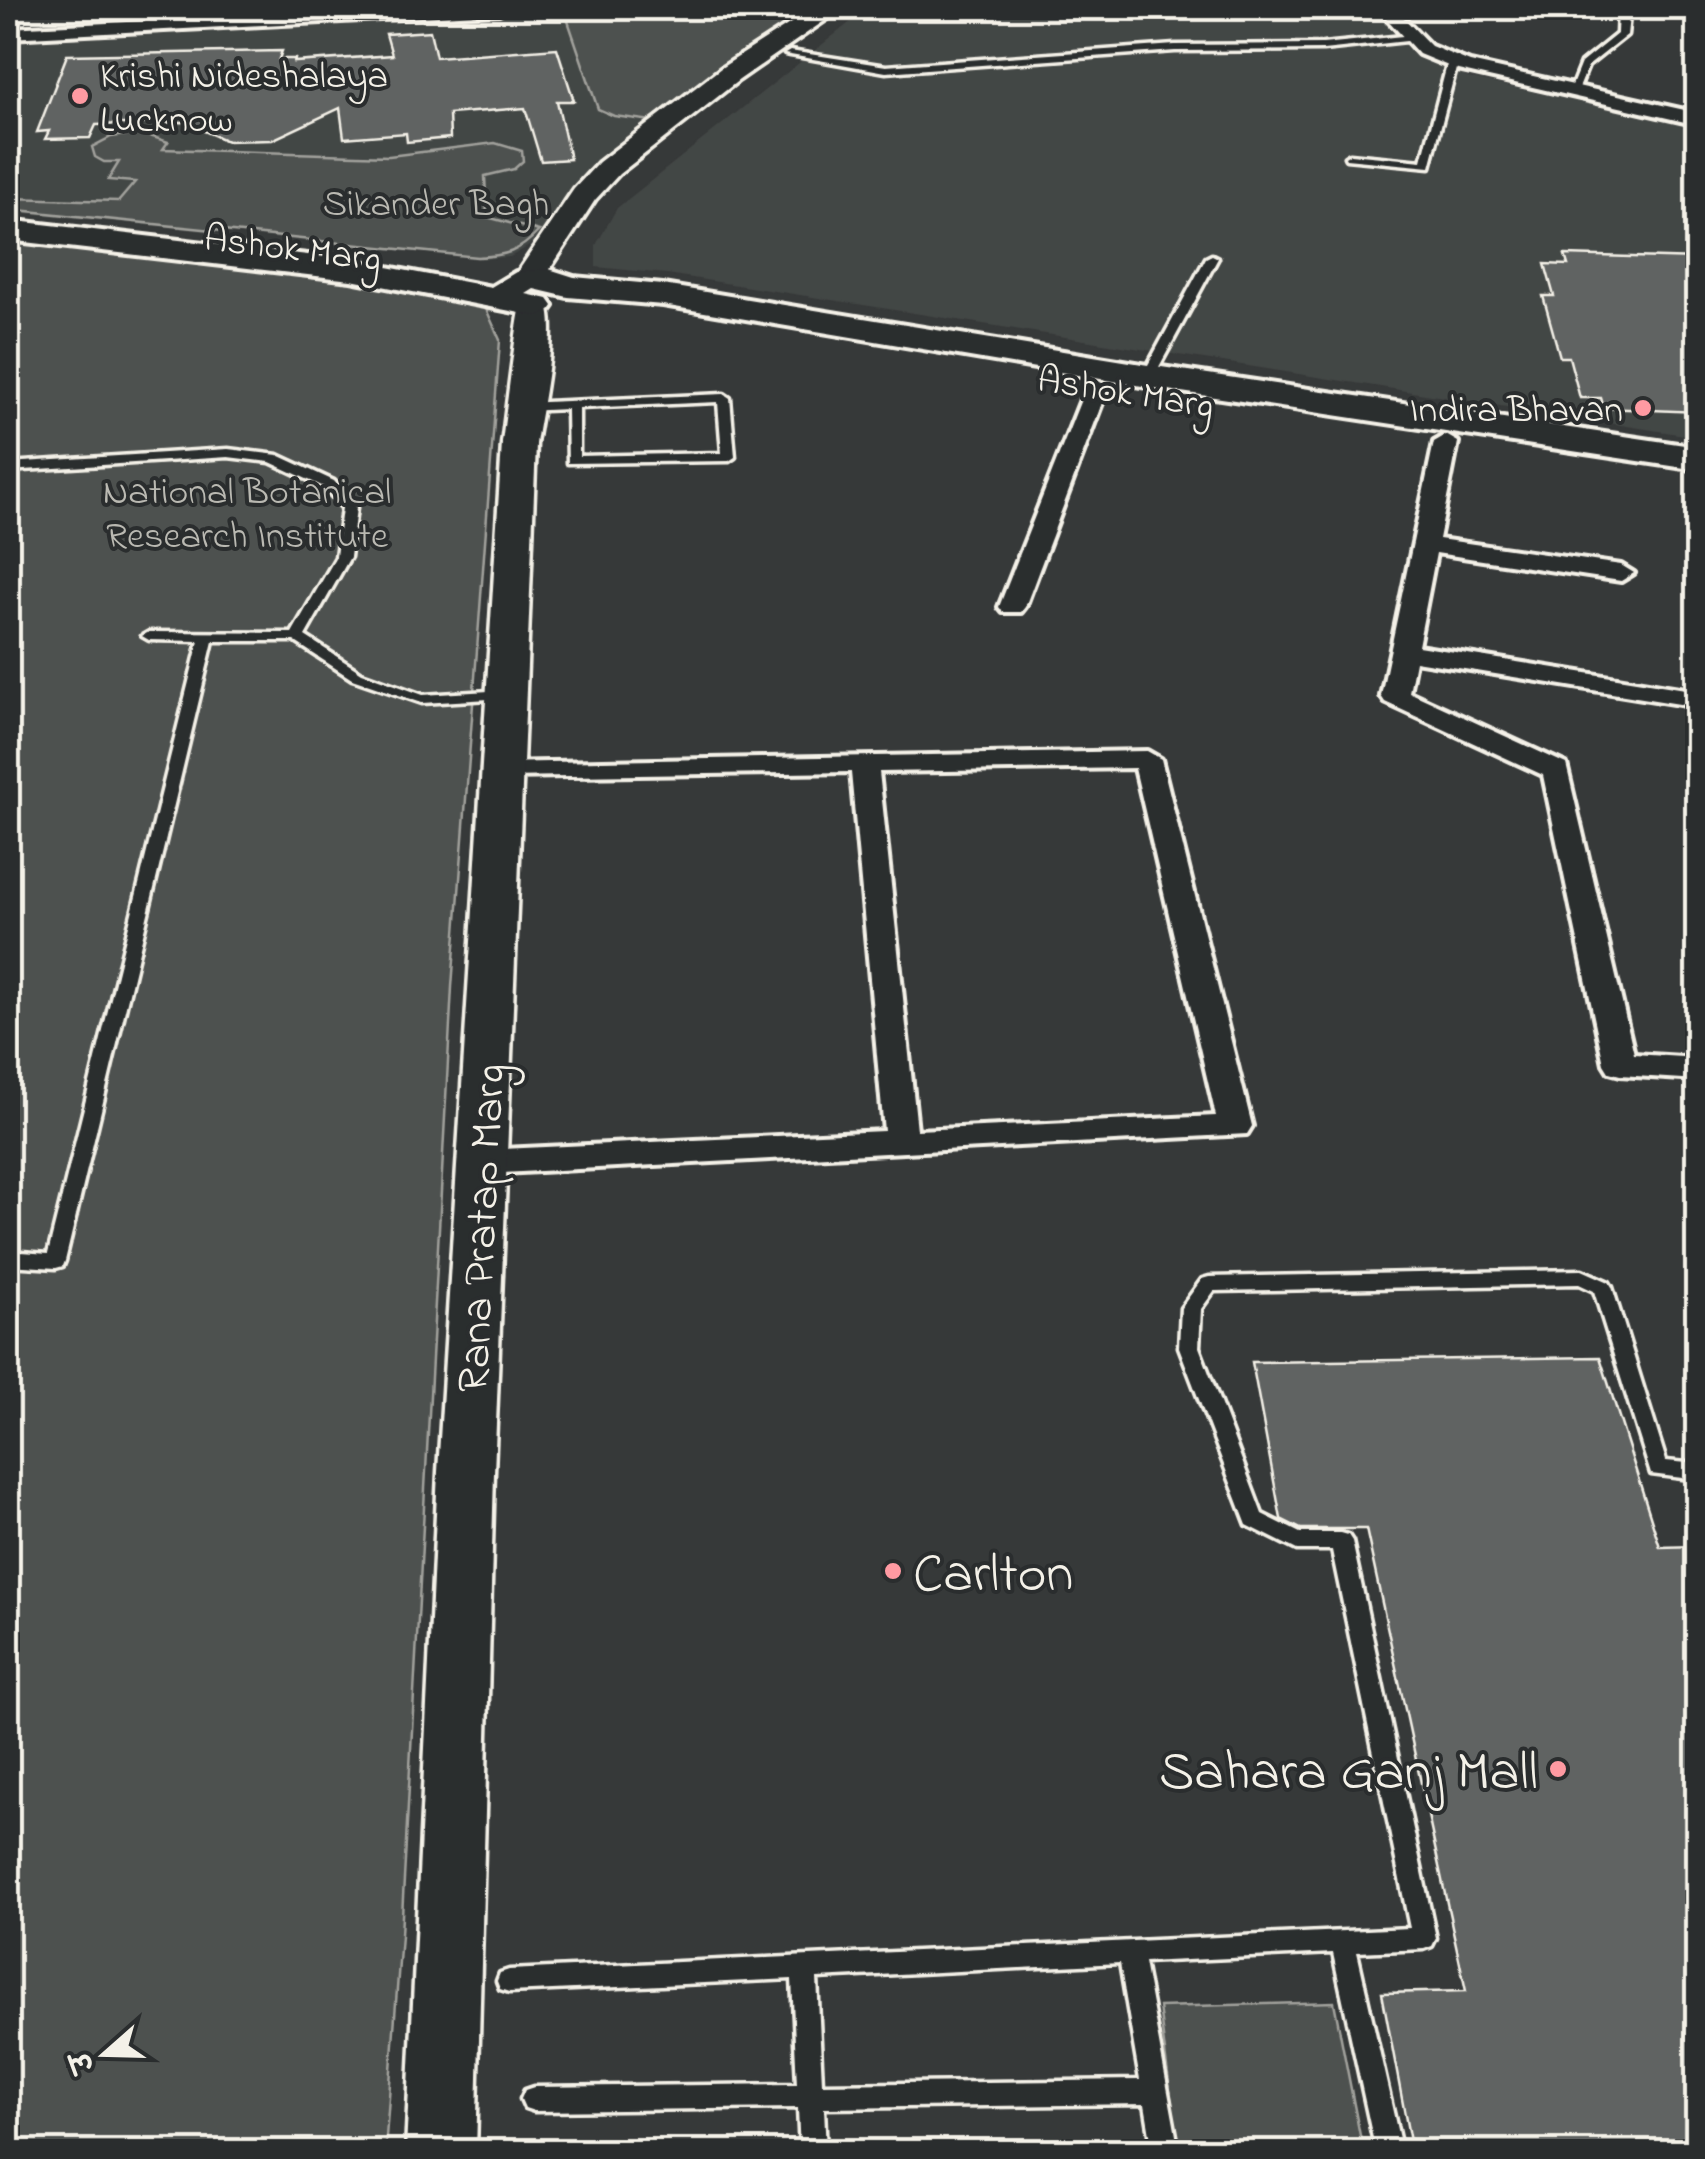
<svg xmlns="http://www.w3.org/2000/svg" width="1705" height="2159" viewBox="0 0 1705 2159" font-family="'Indie Flower','Playpen Sans Deva',sans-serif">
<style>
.built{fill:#434645}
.green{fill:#4e514f;stroke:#a1a19c;stroke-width:2.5}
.building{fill:#616362;stroke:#f4f1e8;stroke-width:2.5}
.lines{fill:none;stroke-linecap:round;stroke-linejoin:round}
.lane-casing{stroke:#f4f1e8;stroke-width:7}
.street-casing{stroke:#f4f1e8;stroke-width:8}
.secondary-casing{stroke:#f4f1e8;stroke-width:7}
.primary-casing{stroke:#f4f1e8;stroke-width:8}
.lane{fill:#2a2d2e;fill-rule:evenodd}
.street{fill:#2a2d2e;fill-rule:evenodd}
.secondary{fill:#2a2d2e;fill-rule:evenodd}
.primary{fill:#2a2d2e;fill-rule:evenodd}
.poi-dot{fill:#ff9aa2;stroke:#2a2d2e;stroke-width:4}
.labels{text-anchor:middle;stroke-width:8;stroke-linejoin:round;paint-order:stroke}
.far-poi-label{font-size:38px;fill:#f4f1e8;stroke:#2a2d2e;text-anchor:start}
.far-park-label{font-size:38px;fill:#bab9b2;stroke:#2a2d2e}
.far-street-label{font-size:38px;fill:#f4f1e8;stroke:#2a2d2e}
.street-label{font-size:45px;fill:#f4f1e8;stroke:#2a2d2e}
.near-poi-label{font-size:55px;fill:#f4f1e8;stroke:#2a2d2e;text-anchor:start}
</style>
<rect width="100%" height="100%" fill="#363939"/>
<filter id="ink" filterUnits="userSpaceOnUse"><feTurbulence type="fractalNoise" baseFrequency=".01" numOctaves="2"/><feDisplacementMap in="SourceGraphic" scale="20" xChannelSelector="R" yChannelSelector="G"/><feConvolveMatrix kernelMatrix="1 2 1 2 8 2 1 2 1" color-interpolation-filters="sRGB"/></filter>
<g filter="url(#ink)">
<g class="built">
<path d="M691 8 810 10 597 165 529 246 510 257 480 259 8 211V41L431 16Z"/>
<path d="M868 8H1372L1414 54 1469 78 1697 127V437L667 274 596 267V245L617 208Z"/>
</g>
<g class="green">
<path d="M767 8 804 12 652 121 614 116 598 109 567 18Z"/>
<path d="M141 133 168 142 163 149 389 156 495 143 522 151 523 161 514 169 485 176 487 217 539 231C519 252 506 256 477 257L8 209V198L119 201 135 182 108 180 119 162H104L95 157 92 147 111 137Z"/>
<path d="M8 238 378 278 483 302 500 340 452 987 401 1935 385 2151H8Z"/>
<path d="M1334 2002 1363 2151H1178L1159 2007Z"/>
</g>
<g class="building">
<path d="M430 31 436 57 557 48 574 101H557L570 159 541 161 525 108 449 114 450 138 407 142 406 133 344 138 340 108 272 140 227 141 184 122 96 125 90 138 45 139 49 131 37 132 67 55 282 51 279 59H295L294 62 392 55 386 34Z"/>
<path d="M1565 255 1698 259V412L1604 408 1601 398H1580L1569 357H1560L1543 296H1554L1545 264 1568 265Z"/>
<path d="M1600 1357 1660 1547 1698 1546V2152H1412L1382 1993 1466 1991 1366 1529H1301L1281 1519 1252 1362Z"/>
</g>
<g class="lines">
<g class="lane-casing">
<g id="lane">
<path d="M1618 10H1624L1629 16 1627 35 1588 66 1577 93H1569L1581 63 1617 34Z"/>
<path d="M1413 35 1418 38 1416 40 1323 50 1175 51 886 72 785 54 790 51 886 66 1175 45 1323 44Z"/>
<path d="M1453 58 1458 61 1430 167 1346 159 1345 157 1350 154 1422 161 1448 61Z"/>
<path d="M1212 255 1218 258 1154 376 1144 379 1142 376 1206 258Z"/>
<path d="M724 394 730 398 735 457 729 461 568 463 567 409 523 411 517 407 523 403ZM718 402 722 453 579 456V408Z"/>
<path d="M228 449 278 455 334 481 356 508 350 557 305 636 362 673 423 695 506 690 513 694 506 698 422 703 352 679 294 641H213L65 1261 63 1266 56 1268 8 1265V1251L48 1254 199 641 149 640 142 636 149 632 292 633 336 557 342 508 324 487 270 462 228 457 8 471V463Z"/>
<path d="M1582 1270 1609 1282 1612 1287 1666 1461 1698 1464V1480L1651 1474 1594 1291 1579 1284 1214 1291 1201 1309 1199 1347 1262 1514 1300 1533H1341L1348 1535 1352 1541 1436 1938 1432 1946 1424 1949 1357 1952 1402 2152H1376L1333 1953 1144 1962 1179 2152H1153L1145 2104 824 2108 826 2152H800L798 2108 534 2111 525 2108 521 2099 525 2090 534 2087 797 2084 792 1979 509 1992 500 1989 497 1981 500 1973 509 1970 1410 1928 1332 1550H1297L1247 1525 1179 1347 1181 1308 1202 1279 1209 1277ZM1120 1963 1140 2080 822 2084 817 1978Z"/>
</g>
</g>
<g class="street-casing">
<g id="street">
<path d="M406 8H508L499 13 8 38V28Z"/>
<path d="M1377 8H1394L1431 46 1470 62 1698 113V125L1458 70 1419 54Z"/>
<path d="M1097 380 1108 387 1025 607 1021 612H1003L999 607 1086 387Z"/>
<path d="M1446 435 1458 442 1439 539 1621 565 1634 573 1621 581 1436 553 1418 646 1698 691V707L1415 661 1409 692 1566 764 1634 1054 1698 1058V1080L1620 1075 1609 1072 1604 1064 1543 775 1385 702 1381 696 1434 442Z"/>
<path d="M1147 751 1161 759 1252 1126 1247 1134 483 1174 471 1170 466 1162 471 1154 483 1150 884 1131 851 772 502 777 488 769 492 763ZM1135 768 1216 1116 917 1130 879 772Z"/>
</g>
</g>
<g class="secondary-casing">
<g id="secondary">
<path d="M814 8H843L739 80 619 174 595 200 539 286H517L513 279 574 189 599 162 721 68Z"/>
<path d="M534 297 545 299C561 323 540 413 536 444L494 1472 476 2152H406L438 1472 502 444C505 424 518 307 523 299Z"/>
</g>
</g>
<g class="primary-casing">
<path id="primary" d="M8 220 351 260 491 287 516 272 549 269 574 277 663 285 1148 365 1698 447V470L1148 387 663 305 568 297 534 289 526 294 548 299 553 306 548 313 536 316 351 280 8 240Z"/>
</g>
<use href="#lane" class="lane"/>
<use href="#street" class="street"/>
<use href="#secondary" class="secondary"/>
<use href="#primary" class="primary"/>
</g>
</g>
<g class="poi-dot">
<circle cx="80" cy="96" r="10"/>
<circle cx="1643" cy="408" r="10"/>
<circle cx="893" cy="1571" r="10"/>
<circle cx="1558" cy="1769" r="10"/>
</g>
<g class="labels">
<g class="far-poi-label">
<text x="100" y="87">Krishi Nideshalaya<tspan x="100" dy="44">Lucknow</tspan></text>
<text x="1623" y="421" text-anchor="end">Indira Bhavan</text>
</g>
<g class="far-park-label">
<text x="436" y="215">Sikander Bagh</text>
<text x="247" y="503">National Botanical<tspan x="247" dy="44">Research Institute</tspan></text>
</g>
<g class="far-street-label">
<text transform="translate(293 247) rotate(7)" y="13">Ashok Marg</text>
<text transform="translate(1126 391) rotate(9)" y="13">Ashok Marg</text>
</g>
<g class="street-label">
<text transform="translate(479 1228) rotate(-87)" y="16">Rana Pratap Marg</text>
</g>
<g class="near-poi-label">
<text x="913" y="1590">Carlton</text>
<text x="1538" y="1788" text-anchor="end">Sahara Ganj Mall</text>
</g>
</g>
<rect width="1705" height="2159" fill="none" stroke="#2a2d2e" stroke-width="40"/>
<rect x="20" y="20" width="1665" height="2119" fill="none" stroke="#f4f1e8" stroke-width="4" filter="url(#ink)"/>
<g transform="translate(105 2054) rotate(250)" stroke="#2a2d2e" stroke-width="8" paint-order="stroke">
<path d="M0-8L18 38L0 25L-18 38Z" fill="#f4f1e8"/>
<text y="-15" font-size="28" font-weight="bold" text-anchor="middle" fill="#f4f1e8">उ</text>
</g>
</svg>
